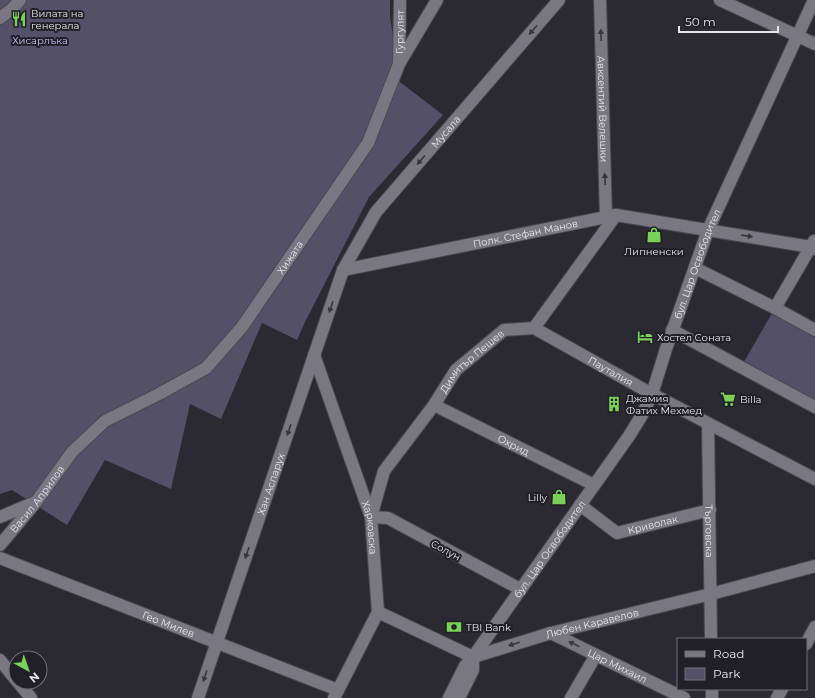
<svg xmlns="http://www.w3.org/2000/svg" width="815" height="698" viewBox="0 0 815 698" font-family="Montserrat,sans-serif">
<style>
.green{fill:#535067}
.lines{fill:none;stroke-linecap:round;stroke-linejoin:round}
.street-casing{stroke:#4a4950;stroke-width:14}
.secondary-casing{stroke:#4a4950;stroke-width:14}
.street{stroke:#797882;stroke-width:12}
.secondary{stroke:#797882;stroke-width:12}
.oneway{fill:#37363e}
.labels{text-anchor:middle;stroke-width:4;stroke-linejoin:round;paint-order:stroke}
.poi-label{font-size:10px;fill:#e5e4ea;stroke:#212028;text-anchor:start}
.street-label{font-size:10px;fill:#e5e4ea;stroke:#212028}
.park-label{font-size:10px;fill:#c6bff3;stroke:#212028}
</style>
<rect width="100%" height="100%" fill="#2b2a32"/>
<g class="green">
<path d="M0 0H390V17L400 82 443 115 369 197 305 322 297 340 262 323 221 419 190 404 171 489 105 460 67 525 12 490 0 494Z"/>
<path d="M775 308 815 330V407L741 367Z"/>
</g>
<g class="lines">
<g class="street-casing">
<g id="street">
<path id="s1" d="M600 0 606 218"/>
<path d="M720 0 815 44"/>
<path d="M0 18 12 9 20 0"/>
<path id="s2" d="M399 63 400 0"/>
<path d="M695 268 775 308 815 330"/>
<path id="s3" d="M343 270 616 215 811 247 815 249"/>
<path d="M775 308 814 241"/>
<path id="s4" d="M534 328 652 394 815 479"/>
<path d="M672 330 815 407"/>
<path id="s5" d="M314 355 371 517 378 612 334 698"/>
<path id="s6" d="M434 405 594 485"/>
<path id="s7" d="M708 424 711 639"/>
<path id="s8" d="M580 505 617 533 710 510"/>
<path d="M0 517 33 503"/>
<path id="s9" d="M0 545 36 502 72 452 105 421 159 394 206 368 242 327 368 143 399 64 437 0"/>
<path id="s10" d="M0 558 338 690"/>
<path id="s11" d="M520 589 388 518 371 517 384 471 434 405 456 370 504 330 534 328 616 215"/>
<path id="s12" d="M378 612 473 657 551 633 711 594 815 566"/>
<path id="s13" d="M551 633 684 698"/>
<path d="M806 644 815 627"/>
<path d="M0 660 16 680"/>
<path d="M18 682 31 698"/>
<path d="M712 689V698"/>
<path id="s14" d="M198 698 343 270 376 212 559 0"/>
<path d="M571 698 596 655"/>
<path d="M777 698 782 689"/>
</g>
</g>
<g class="secondary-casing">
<g id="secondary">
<path id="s15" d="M449 698 465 666 473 657 629 436 642 415 652 394 666 349 708 230 814 0"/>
<path d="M459 698 473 670V657"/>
</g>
</g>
<use href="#street" class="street"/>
<use href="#secondary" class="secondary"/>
</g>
<defs><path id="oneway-solid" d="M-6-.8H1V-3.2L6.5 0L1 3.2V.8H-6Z"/></defs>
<g class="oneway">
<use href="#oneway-solid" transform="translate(533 30) rotate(131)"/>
<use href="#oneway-solid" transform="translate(601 35) rotate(-92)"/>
<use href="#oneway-solid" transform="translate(421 160) rotate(131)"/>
<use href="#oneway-solid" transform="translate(605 179) rotate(-92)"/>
<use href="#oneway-solid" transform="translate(747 236) rotate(9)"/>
<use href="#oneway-solid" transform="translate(331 307) rotate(109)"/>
<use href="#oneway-solid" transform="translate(289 430) rotate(109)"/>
<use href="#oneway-solid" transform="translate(247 553) rotate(109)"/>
<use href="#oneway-solid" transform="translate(514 644) rotate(162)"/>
<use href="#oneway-solid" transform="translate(574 644) rotate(-154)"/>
<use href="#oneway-solid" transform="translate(205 676) rotate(109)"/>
</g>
<defs>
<g id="restaurant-bare" transform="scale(1.2)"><path d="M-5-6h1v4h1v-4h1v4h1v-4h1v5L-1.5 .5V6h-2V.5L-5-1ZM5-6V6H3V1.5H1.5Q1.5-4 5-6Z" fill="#79d157" stroke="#212028" stroke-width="2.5" paint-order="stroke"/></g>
<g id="shop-bare" transform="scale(1.2)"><path d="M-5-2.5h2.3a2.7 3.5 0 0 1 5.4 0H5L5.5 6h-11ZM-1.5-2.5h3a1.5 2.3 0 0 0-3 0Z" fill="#79d157" stroke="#212028" stroke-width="2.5" paint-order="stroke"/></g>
<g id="hotel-bare" transform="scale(1.2)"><path d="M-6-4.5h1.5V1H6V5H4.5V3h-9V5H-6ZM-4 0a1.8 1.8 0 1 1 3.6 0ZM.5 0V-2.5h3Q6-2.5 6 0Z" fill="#79d157" stroke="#212028" stroke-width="2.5" paint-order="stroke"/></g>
<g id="supermarket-bare" transform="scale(1.2)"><path d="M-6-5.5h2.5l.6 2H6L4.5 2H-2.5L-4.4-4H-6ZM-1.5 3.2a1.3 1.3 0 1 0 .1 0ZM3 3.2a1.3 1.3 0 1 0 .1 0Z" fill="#79d157" stroke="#212028" stroke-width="2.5" paint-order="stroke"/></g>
<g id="building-bare" transform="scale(1.2)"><path d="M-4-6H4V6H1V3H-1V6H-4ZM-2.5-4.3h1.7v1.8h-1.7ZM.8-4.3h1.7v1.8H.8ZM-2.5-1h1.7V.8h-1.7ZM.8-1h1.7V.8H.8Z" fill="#79d157" stroke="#212028" stroke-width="2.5" paint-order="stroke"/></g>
<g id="bank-bare" transform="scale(1.2)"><path d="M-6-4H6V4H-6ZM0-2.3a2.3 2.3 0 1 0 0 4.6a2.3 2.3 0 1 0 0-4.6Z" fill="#79d157" stroke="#212028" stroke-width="2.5" paint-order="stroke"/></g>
</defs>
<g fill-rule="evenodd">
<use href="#restaurant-bare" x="19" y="19"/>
<use href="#shop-bare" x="654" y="235"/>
<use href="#hotel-bare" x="645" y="337"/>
<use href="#supermarket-bare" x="728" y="399"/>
<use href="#building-bare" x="614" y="404"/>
<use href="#shop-bare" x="559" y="497"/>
<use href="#bank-bare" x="454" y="627"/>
</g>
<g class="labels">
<g class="poi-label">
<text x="31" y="17">Вилата на<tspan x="31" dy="12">генерала</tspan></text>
<text x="654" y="255" text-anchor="middle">Липненски</text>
<text x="657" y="341">Хостел Соната</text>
<text x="626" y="402">Джамия<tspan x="626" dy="12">Фатих Мехмед</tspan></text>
<text x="740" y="403">Billa</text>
<text x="547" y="501" text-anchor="end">Lilly</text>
<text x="466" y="631">TBI Bank</text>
</g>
<g class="street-label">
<text dy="4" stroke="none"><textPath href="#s2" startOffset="31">Гургулят</textPath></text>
<text dy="4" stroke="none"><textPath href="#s1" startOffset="109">Авксентий Велешки</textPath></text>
<text dy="4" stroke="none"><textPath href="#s14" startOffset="625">Мусала</textPath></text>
<text dy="4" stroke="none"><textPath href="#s3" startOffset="186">Полк. Стефан Манов</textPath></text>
<text dy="4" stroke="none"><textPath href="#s9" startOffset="416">Хижата</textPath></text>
<text dy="4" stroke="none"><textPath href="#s15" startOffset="504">бул. Цар Освободител</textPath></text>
<text dy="4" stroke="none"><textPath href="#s11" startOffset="356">Димитър Пешев</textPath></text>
<text dy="4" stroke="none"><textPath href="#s4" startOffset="88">Пауталия</textPath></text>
<text dy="4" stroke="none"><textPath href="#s6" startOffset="89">Охрид</textPath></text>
<text dy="4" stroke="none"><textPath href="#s14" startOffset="226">Хан Аспарух</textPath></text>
<text dy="4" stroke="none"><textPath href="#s9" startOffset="59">Васил Априлов</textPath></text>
<text dy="4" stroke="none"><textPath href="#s8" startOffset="83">Криволак</textPath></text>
<text dy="4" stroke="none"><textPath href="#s5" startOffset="182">Харковска</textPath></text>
<text dy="4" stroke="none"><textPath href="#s7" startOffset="107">Търговска</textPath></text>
<text dy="4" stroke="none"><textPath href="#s15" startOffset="180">бул. Цар Освободител</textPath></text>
<text transform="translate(446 550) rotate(28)" y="4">Солун</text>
<text dy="4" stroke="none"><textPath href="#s10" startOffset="181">Гео Милев</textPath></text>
<text dy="4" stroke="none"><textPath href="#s12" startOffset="229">Любен Kаравелов</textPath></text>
<text dy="4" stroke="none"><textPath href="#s13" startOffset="74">Цар Михаил</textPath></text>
</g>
<g class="park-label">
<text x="40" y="44">Хисарлъка</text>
</g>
</g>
<rect x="677" y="638" width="130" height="52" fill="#212028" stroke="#6f6e76"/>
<rect x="685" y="651" width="20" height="6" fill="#797882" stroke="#6f6e76"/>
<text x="713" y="658" font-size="12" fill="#e5e4ea">Road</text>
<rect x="685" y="668" width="20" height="12" fill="#535067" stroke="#6f6e76"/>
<text x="713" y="678" font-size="12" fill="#e5e4ea">Park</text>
<g transform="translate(28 670) rotate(140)"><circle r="19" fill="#212028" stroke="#6f6e76"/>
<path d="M0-3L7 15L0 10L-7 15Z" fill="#79d157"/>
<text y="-6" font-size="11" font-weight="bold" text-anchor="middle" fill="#e5e4ea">N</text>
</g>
<path d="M679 26v6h99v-6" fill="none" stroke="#e5e4ea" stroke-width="2"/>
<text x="685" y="26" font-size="12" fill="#e5e4ea" stroke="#212028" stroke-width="3" paint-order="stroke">50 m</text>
</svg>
